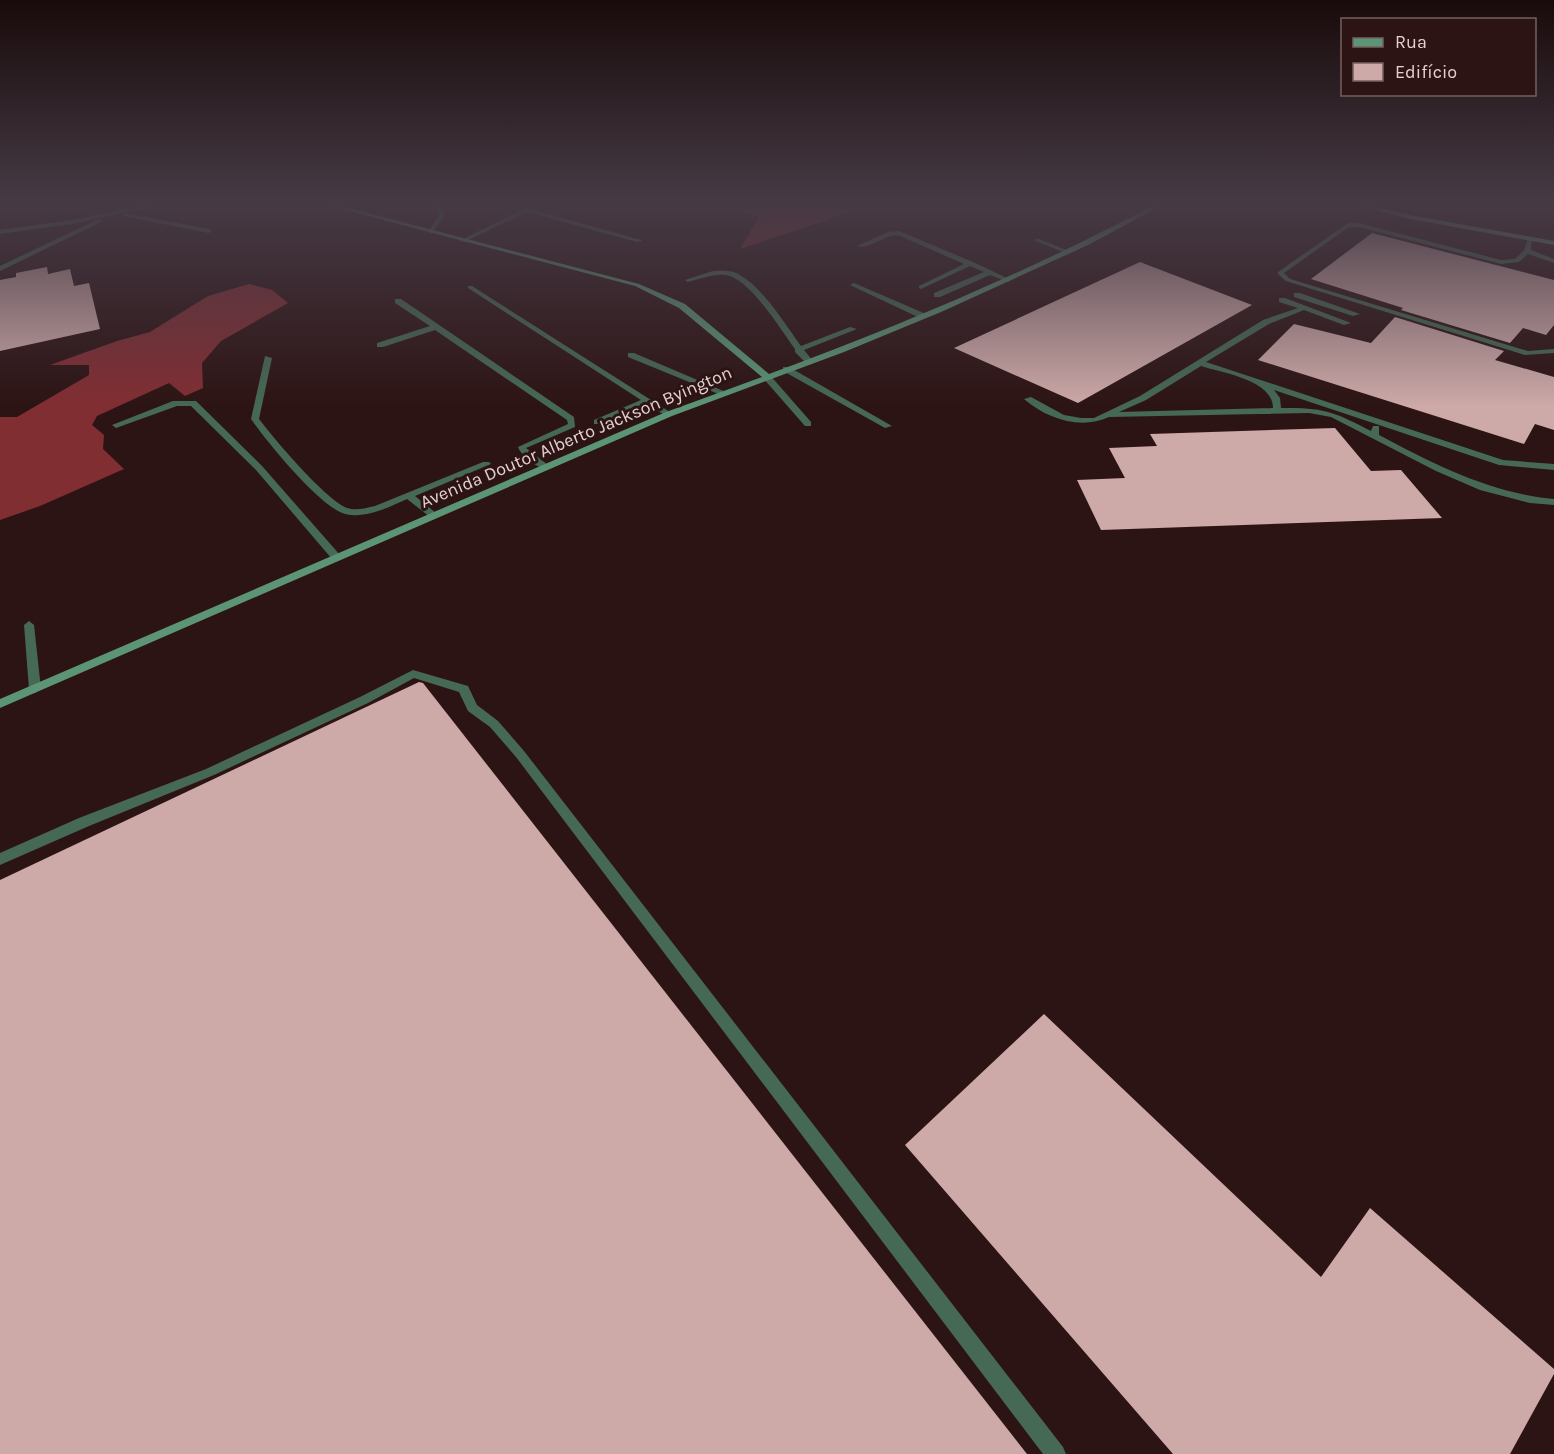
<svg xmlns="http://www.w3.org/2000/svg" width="1554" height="1454" viewBox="0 0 1554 1454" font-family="Karla,sans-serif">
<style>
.forest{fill:#812e33}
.building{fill:#cda9a8}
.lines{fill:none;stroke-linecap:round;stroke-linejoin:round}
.lane{fill:#456955;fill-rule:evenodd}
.street{fill:#456955;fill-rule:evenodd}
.secondary{fill:#5b9575;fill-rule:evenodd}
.labels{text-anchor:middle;stroke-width:6;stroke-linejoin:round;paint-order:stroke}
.far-street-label{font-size:18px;fill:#e3d0cf;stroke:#2d1414}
</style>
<rect width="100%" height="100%" fill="#2d1414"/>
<g class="forest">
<path d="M712 202H880L740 249 759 217Z"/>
<path d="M249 284 272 290 288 303 221 341 202 363 203 388 185 396 169 383 97 416 92 425 104 435 103 449 124 469 40 506 0 520V417H17L89 375V365H50L117 341 150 332 208 296Z"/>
</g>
<g class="building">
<path d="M1372 233 1554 280V325L1546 335 1523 328 1510 343 1401 310 1403 308 1311 279Z"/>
<path d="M1140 262 1252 305 1078 403 954 348Z"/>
<path d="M47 267 48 274 70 269 74 286 89 283 100 329 0 351V280L16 277V273Z"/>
<path d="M1395 317 1504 351 1495 360 1554 377V430L1535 424 1524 444 1258 360 1294 324 1371 343Z"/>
<path d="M1335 428 1371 471 1401 470 1442 518 1101 530 1077 480 1125 478 1109 448 1157 446 1150 434Z"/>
<path d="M419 682 423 683 1027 1454H0V880Z"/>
<path d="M1044 1014 1321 1277 1370 1208 1554 1369V1374L1510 1454H1173L905 1145Z"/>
</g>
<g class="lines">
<g class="lane">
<path d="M526 208 641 240 642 241 637 242 527 212 464 242 459 241Z"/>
<path d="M1348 223H1359L1501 260 1515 259 1524 250 1528 238H1532L1531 250 1554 259V263L1528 254 1519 262 1501 264 1359 227H1349L1284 273 1290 279 1528 351 1554 349V353L1525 355 1286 281 1278 274V272Z"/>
<path d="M899 231 973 262 1011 280 1008 282 990 275 940 297H934V293L984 272 970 266 921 289 919 288V286L964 264 898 235C884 235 869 250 857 246L888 232Z"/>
<path d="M1035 239H1039L1071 252 1066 253 1035 241Z"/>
<path d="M713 271C723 270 732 270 740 275 764 289 785 324 801 346L850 327 857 329 804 350 813 361 806 363 795 352V349C781 330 749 277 725 275 713 274 700 279 688 282L685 280Z"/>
<path d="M854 283 926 314 927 316 920 318 852 286 850 285Z"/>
<path d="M468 286H472L673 414 666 416 647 404 600 424H594V420L641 400 468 288Z"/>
<path d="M1294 293H1300L1360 314 1353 316 1294 297Z"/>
<path d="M1279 298H1285L1351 323 1344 325 1304 310 1269 324 1206 362 1503 460 1554 464V470L1499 465 1274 390 1280 398 1281 408C1323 407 1335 412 1371 431L1373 426H1379V435C1436 465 1490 493 1554 499V505L1530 503 1480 490 1436 471 1331 417 1309 413 1109 417C1081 430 1047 419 1024 399L1031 397 1064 415 1081 418H1094L1140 396 1263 320 1298 308 1279 302ZM1201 366C1223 373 1273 380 1273 408L1119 412 1146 400Z"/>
<path d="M395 299H401L574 417 575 427 526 448 548 465V469C538 469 521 456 518 447L568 424 567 420 435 330 383 347H377V343L430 326 395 303Z"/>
<path d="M628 353H634L728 393 721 395 628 357Z"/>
<path d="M265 356 272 358 259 419C275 440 325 499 347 508 356 511 366 508 375 506L483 462H489L491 464 415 496 436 513V517H430L407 499C389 507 366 519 345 514 320 507 267 442 251 419Z"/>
<path d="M783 367H789L892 426 885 428 783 371Z"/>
<path d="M763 374H769L811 422V426H805L763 378Z"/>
<path d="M173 401H196L262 466 340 555V559H332L256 470 191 406H177L116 428 112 425Z"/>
<path d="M29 621 34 625 41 689 35 693 29 689 24 625Z"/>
<path d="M413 670 468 686 477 705 498 721 524 751 1063 1447 1066 1454H1043L516 757 490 727 468 711 459 692 414 678 368 703 214 775 89 826 0 865V853L79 818 206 769 360 697Z"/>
</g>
<g class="street">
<path d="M160 202H172L72 224 0 234V230L72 220Z"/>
<path d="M433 202H439L445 215 431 234 428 232 439 215Z"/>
<path d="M125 213 209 229 212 231 209 233 123 216V214Z"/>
<path d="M99 219 102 221 101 222 0 271V266Z"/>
</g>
<g class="secondary">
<path d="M315 202H326L639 284 685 304 769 374C902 325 1034 269 1160 202H1168L1088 245 941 312 844 352 672 416 0 708V699L666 412 762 377 679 308 635 286Z"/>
<path d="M1345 202H1356L1410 215 1554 241V245L1410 219Z"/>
</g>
</g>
<linearGradient id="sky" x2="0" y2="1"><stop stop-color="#190b0b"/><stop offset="0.5" stop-color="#463a45"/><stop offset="1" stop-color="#463a45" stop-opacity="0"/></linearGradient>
<rect width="1554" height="406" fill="url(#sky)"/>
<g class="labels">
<g class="far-street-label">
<text transform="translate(576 437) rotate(-23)" y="6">Avenida Doutor Alberto Jackson Byington</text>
</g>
</g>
<rect x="1341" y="18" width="195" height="78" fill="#2d1414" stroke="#765f5f" stroke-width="1.5"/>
<rect x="1353" y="38" width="30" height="9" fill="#5b9575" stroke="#765f5f" stroke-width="1.5"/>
<text x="1395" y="48" font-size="18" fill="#e3d0cf">Rua</text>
<rect x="1353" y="63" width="30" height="18" fill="#cda9a8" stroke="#765f5f" stroke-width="1.5"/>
<text x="1395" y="78" font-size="18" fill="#e3d0cf">Edifício</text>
</svg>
